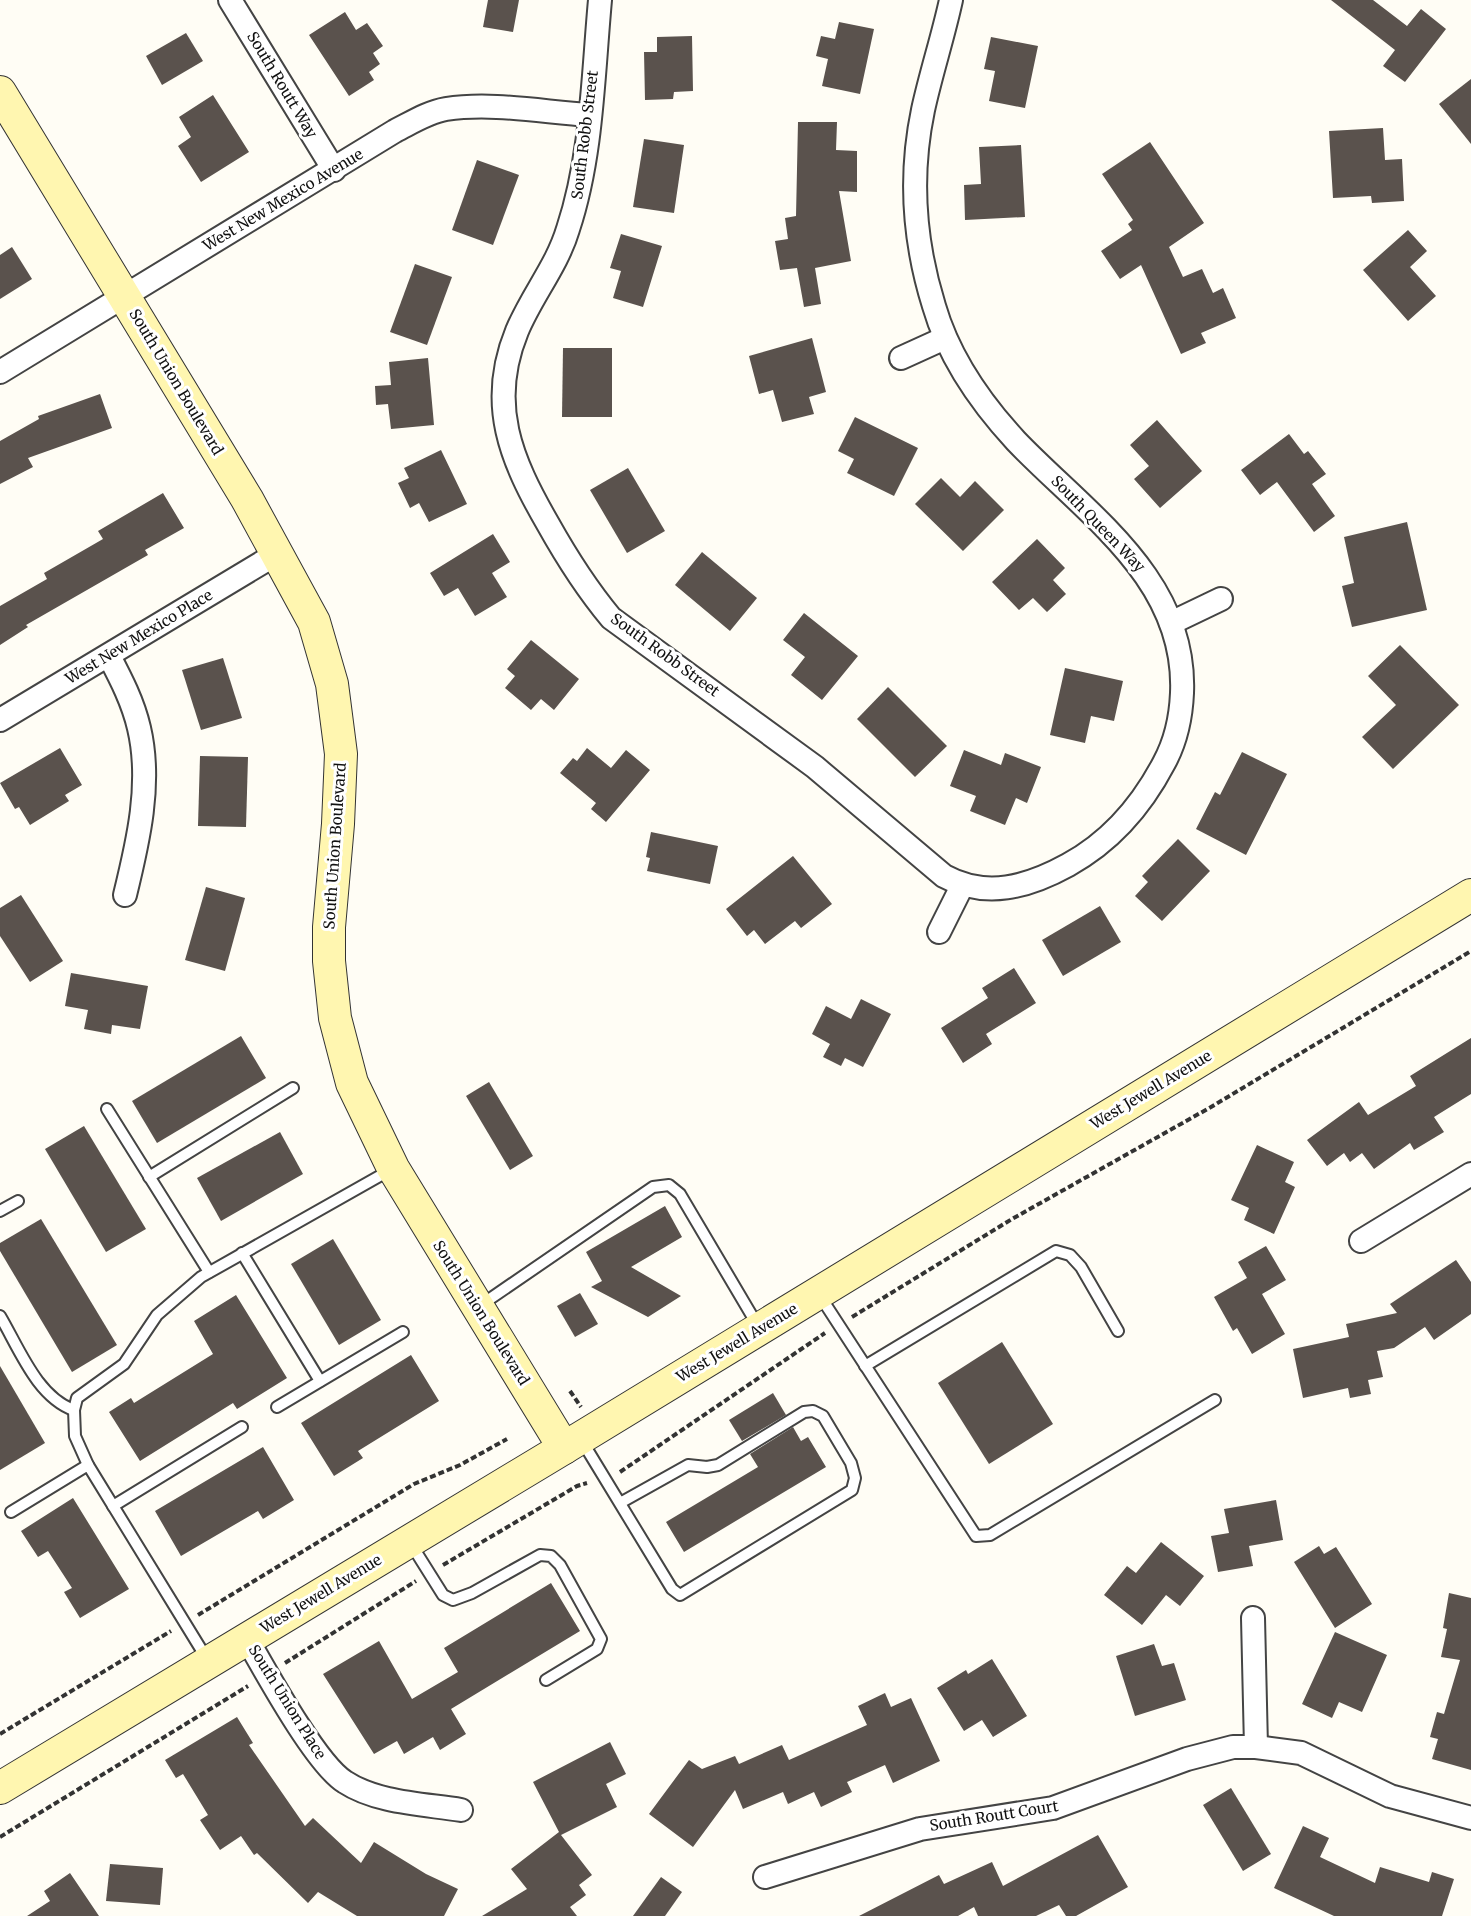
<svg xmlns="http://www.w3.org/2000/svg" width="1471" height="1916" viewBox="0 0 1471 1916" font-family="Merriweather,serif">
<style>
.building{fill:#5a524d}
.lines{fill:none;stroke-linecap:round;stroke-linejoin:round}
.service-casing{stroke:#444;stroke-width:14}
.minor-casing{stroke:#444;stroke-width:26}
.secondary-casing{stroke:#333;stroke-width:34}
.path{stroke:#333;stroke-width:4;stroke-dasharray:6 3;stroke-linecap:butt}
.service{stroke:#fff;stroke-width:10}
.minor{stroke:#fff;stroke-width:22}
.secondary{stroke:#fff6b0;stroke-width:32}
.labels{text-anchor:middle;stroke-width:6;stroke-linejoin:round;paint-order:stroke}
.street-label{font-size:15px;fill:#111;stroke:#fff}
</style>
<rect width="100%" height="100%" fill="#fffdf5"/>
<g class="building">
<path d="M488 0H519L513 32 483 27Z"/>
<path d="M1331 0H1373L1407 26 1421 9 1446 29 1405 82 1383 66 1395 50Z"/>
<path d="M345 12 356 30 367 23 383 46 373 53 380 64 369 72 374 80 349 96 309 35Z"/>
<path d="M839 22 874 29 860 94 822 86 828 59 816 56 821 36 835 39Z"/>
<path d="M186 33 203 61 162 85 146 56Z"/>
<path d="M692 36 693 91 674 92 673 99 645 100 644 52H657V37Z"/>
<path d="M991 37 1038 46 1025 108 989 101 995 71 984 69Z"/>
<path d="M1471 79V144L1439 104Z"/>
<path d="M213 95 249 152 201 182 178 146 191 137 179 117Z"/>
<path d="M798 122H837L836 150 857 151V192L839 191 851 261 815 268 821 304 804 307 797 268 780 270 775 241 788 239 785 218 796 216Z"/>
<path d="M1383 128 1385 160 1402 159 1404 201 1372 203 1371 196 1333 198 1329 131Z"/>
<path d="M644 139 684 145 674 213 633 207Z"/>
<path d="M1150 142 1204 223 1169 247 1183 277 1202 269 1213 293 1223 288 1236 318 1201 333 1206 343 1181 354 1141 265 1120 279 1101 251 1132 230 1128 224 1133 220 1102 174Z"/>
<path d="M1021 145 1025 217 965 220 964 185 981 184 979 147Z"/>
<path d="M477 160 519 175 493 245 452 230Z"/>
<path d="M1408 230 1427 251 1410 267 1436 296 1408 321 1363 270Z"/>
<path d="M621 234 662 246 643 307 613 298 621 271 610 268Z"/>
<path d="M12 247 32 279 0 299V255Z"/>
<path d="M415 264 452 277 427 345 390 332Z"/>
<path d="M812 338 826 392 809 397 814 414 782 422 773 390 759 394 749 356Z"/>
<path d="M563 348H612V417H562Z"/>
<path d="M428 358 434 425 391 429 388 404 376 405 375 386 391 385 389 362Z"/>
<path d="M100 394 112 428 28 458 33 467 0 484V441L39 419 38 416Z"/>
<path d="M855 417 918 448 894 496 847 473 854 459 838 451Z"/>
<path d="M1157 420 1202 471 1160 508 1134 479 1149 466 1130 445Z"/>
<path d="M1289 434 1304 454 1308 451 1326 474 1312 484 1335 516 1314 532 1277 482 1260 495 1241 470Z"/>
<path d="M441 450 467 504 429 522 419 503 410 508 398 483 409 478 404 468Z"/>
<path d="M628 468 665 531 627 553 590 490Z"/>
<path d="M941 478 960 497 975 481 1004 510 963 551 915 504Z"/>
<path d="M163 493 184 528 145 550 148 555 26 625 28 627 0 645V606L47 579 44 573 103 539 98 531Z"/>
<path d="M1407 522 1427 610 1352 627 1342 586 1354 583 1344 537Z"/>
<path d="M493 534 510 562 492 573 507 597 475 616 458 588 444 596 430 573Z"/>
<path d="M1037 539 1065 568 1053 580 1066 594 1047 612 1033 598 1019 610 992 582Z"/>
<path d="M702 552 757 598 730 631 675 585Z"/>
<path d="M804 613 858 656 822 700 791 675 805 657 783 640Z"/>
<path d="M531 640 579 679 554 710 541 699 531 710 505 688 515 676 507 669Z"/>
<path d="M1400 645 1459 705 1393 769 1362 737 1396 705 1368 676Z"/>
<path d="M223 658 242 718 201 730 182 670Z"/>
<path d="M1065 668 1123 681 1114 721 1091 716 1085 743 1050 735Z"/>
<path d="M888 687 947 746 915 777 857 719Z"/>
<path d="M60 748 82 785 65 795 69 801 30 825 19 807 15 809 0 783Z"/>
<path d="M587 748 611 768 626 750 650 770 606 822 591 809 596 803 560 773 573 758 577 761Z"/>
<path d="M964 750 1001 765 1005 753 1041 767 1027 803 1016 798 1005 825 970 811 976 796 950 786Z"/>
<path d="M1242 752 1287 774 1246 855 1196 829 1215 792 1220 795Z"/>
<path d="M200 756 248 757 246 827 198 826Z"/>
<path d="M651 832 718 846 710 884 647 871 650 858 646 857Z"/>
<path d="M1178 839 1210 871 1162 921 1135 896 1148 882 1142 876Z"/>
<path d="M793 856 832 904 801 928 795 921 765 944 754 930 747 936 726 909Z"/>
<path d="M206 887 245 898 225 971 185 960Z"/>
<path d="M21 895 63 961 30 982 0 936V908Z"/>
<path d="M1100 906 1121 942 1063 976 1042 940Z"/>
<path d="M1014 968 1036 1003 986 1034 992 1044 963 1063 941 1028 988 998 982 988Z"/>
<path d="M71 973 148 986 140 1029 112 1025 111 1034 84 1029 88 1010 65 1006Z"/>
<path d="M861 999 891 1014 863 1067 845 1058 841 1066 823 1057 830 1044 812 1034 826 1006 851 1019Z"/>
<path d="M241 1036 266 1078 157 1143 132 1101Z"/>
<path d="M1471 1038V1094L1434 1117 1444 1132 1414 1150 1410 1143 1374 1169 1362 1153 1350 1162 1344 1153 1327 1166 1307 1140 1359 1102 1368 1115 1416 1086 1410 1076Z"/>
<path d="M489 1082 533 1156 510 1170 466 1096Z"/>
<path d="M84 1126 146 1229 106 1252 45 1149Z"/>
<path d="M280 1132 303 1174 221 1221 197 1178Z"/>
<path d="M1257 1145 1294 1162 1285 1182 1295 1187 1274 1234 1244 1220 1249 1208 1231 1200Z"/>
<path d="M665 1206 682 1237 631 1267 681 1296 648 1317 591 1287 602 1281 586 1252Z"/>
<path d="M41 1219 117 1345 72 1372 0 1251V1243Z"/>
<path d="M333 1239 381 1320 339 1345 291 1264Z"/>
<path d="M1266 1246 1286 1280 1262 1294 1285 1334 1252 1354 1237 1328 1233 1331 1214 1297 1247 1278 1238 1262Z"/>
<path d="M1456 1260 1471 1282V1314L1434 1340 1425 1327 1394 1348 1377 1351 1383 1377 1368 1380 1371 1394 1350 1398 1348 1388 1303 1398 1293 1349 1349 1337 1346 1324 1397 1313 1390 1304Z"/>
<path d="M580 1293 598 1324 575 1337 557 1306Z"/>
<path d="M236 1295 287 1378 237 1409 233 1403 140 1461 109 1412 131 1398 134 1403 213 1354 194 1321Z"/>
<path d="M1002 1342 1053 1424 989 1464 938 1383Z"/>
<path d="M411 1355 439 1401 358 1451 363 1458 334 1476 301 1423Z"/>
<path d="M0 1366 45 1443 0 1470Z"/>
<path d="M773 1393 786 1415 742 1441 729 1420Z"/>
<path d="M793 1427 801 1441 808 1437 826 1467 684 1552 666 1522 758 1467 750 1454Z"/>
<path d="M263 1447 294 1500 263 1519 258 1511 181 1556 155 1511Z"/>
<path d="M73 1498 129 1589 80 1618 64 1592 72 1588 48 1551 38 1557 21 1531Z"/>
<path d="M1276 1500 1283 1540 1249 1546 1253 1566 1218 1572 1211 1536 1229 1533 1224 1509Z"/>
<path d="M1161 1542 1204 1576 1180 1606 1166 1595 1142 1625 1104 1595 1127 1566 1136 1573Z"/>
<path d="M1319 1546 1324 1554 1336 1547 1372 1604 1335 1628 1294 1562Z"/>
<path d="M551 1583 580 1631 451 1709 466 1734 440 1750 433 1737 404 1754 397 1741 374 1754 323 1674 379 1641 412 1699 458 1672 444 1648Z"/>
<path d="M1449 1593 1471 1598V1770L1432 1759 1438 1739 1430 1737 1437 1712 1444 1714 1460 1660 1441 1657 1447 1629 1443 1628Z"/>
<path d="M1335 1632 1387 1655 1362 1712 1339 1702 1332 1718 1302 1704Z"/>
<path d="M1154 1644 1162 1666 1174 1663 1186 1700 1135 1716 1116 1656Z"/>
<path d="M992 1659 1027 1716 993 1737 982 1720 964 1731 937 1688 966 1670 968 1674Z"/>
<path d="M885 1693 891 1707 911 1698 940 1761 893 1783 885 1765 847 1782 852 1792 821 1807 814 1792 788 1804 783 1792 743 1809 735 1790 693 1847 649 1814 689 1760 702 1769 735 1756 739 1764 782 1745 789 1760 867 1725 858 1706Z"/>
<path d="M237 1717 253 1743 249 1745 305 1826 313 1818 361 1863 374 1842 426 1874 458 1889 444 1916H357L318 1892 308 1903 257 1853 254 1855 241 1836 220 1850 200 1820 208 1815 183 1774 176 1778 165 1760Z"/>
<path d="M610 1742 626 1774 606 1784 617 1807 561 1835 592 1875 579 1885 586 1895 570 1907 577 1916H482L527 1889 511 1869 559 1832 533 1782Z"/>
<path d="M1231 1788 1271 1854 1243 1871 1203 1805Z"/>
<path d="M1303 1826 1329 1838 1320 1857 1375 1883 1380 1867 1429 1882 1432 1872 1454 1879 1442 1916H1334L1274 1888Z"/>
<path d="M1098 1835 1128 1887 1076 1916H1066L1059 1905 1036 1916H978L974 1907 958 1916H859L939 1875 944 1884 992 1862 1003 1886Z"/>
<path d="M110 1864 163 1868 160 1905 106 1901Z"/>
<path d="M70 1873 99 1916H27L50 1901 44 1891Z"/>
<path d="M661 1877 682 1892 665 1916H633Z"/>
</g>
<g class="lines">
<g class="service-casing">
<g id="service">
<path d="M107 1109 209 1272"/>
<path d="M149 1177 293 1088"/>
<path d="M0 1211 18 1201"/>
<path d="M242 1253 320 1381"/>
<path d="M820 1296 976 1536 990 1535 1215 1400"/>
<path d="M481 1305 653 1187 669 1185 680 1194 758 1326"/>
<path d="M0 1316C19 1348 37 1397 74 1410"/>
<path d="M865 1366 1056 1251 1070 1255 1081 1267 1118 1331"/>
<path d="M277 1407 403 1332"/>
<path d="M582 1441 672 1589 680 1595 852 1490 855 1478 851 1463 823 1416 813 1411 804 1412 718 1465 707 1467 688 1465 620 1503"/>
<path d="M88 1465 75 1436 74 1410 77 1398 124 1364 157 1315 201 1277 392 1169"/>
<path d="M113 1506 242 1427"/>
<path d="M11 1512 88 1465 207 1659"/>
<path d="M411 1544 443 1595 453 1600 472 1593 540 1555 551 1556 560 1565 601 1639 597 1649 546 1680"/>
</g>
</g>
<g class="minor-casing">
<g id="minor">
<path d="M230 0 334 170"/>
<path d="M600 0C593 76 592 157 568 229 557 266 532 295 517 331 487 404 511 460 548 524 567 558 586 588 611 618L815 767 944 876C986 899 1028 887 1068 865 1110 842 1142 805 1164 763 1176 741 1181 717 1182 693 1187 579 1086 514 1016 441 980 402 949 358 934 306 914 242 909 177 923 110 931 73 943 37 951 0"/>
<path d="M901 358 945 338"/>
<path d="M0 372 395 131C411 123 428 112 446 109 492 102 543 112 589 115"/>
<path d="M1171 623 1221 599"/>
<path d="M109 656C121 679 133 702 139 728 152 783 138 842 125 895"/>
<path d="M0 720 278 553"/>
<path d="M939 932 962 886"/>
<path d="M1361 1241 1471 1174"/>
<path d="M1253 1618 1256 1747"/>
<path d="M247 1639C266 1672 316 1764 345 1782 377 1803 424 1804 461 1810"/>
<path d="M765 1877 920 1829 1053 1808 1187 1759 1233 1747H1256L1301 1753 1390 1796 1471 1818"/>
</g>
</g>
<g class="secondary-casing">
<g id="secondary">
<path d="M0 92 247 499 314 622 332 684 341 754 338 824 329 927V961L335 1018 352 1083 393 1168 564 1448"/>
<path d="M0 1788 564 1448 1471 895"/>
</g>
</g>
<g class="path">
<path d="M852 1317 1012 1219 1211 1107 1471 951"/>
<path d="M570 1391 581 1407"/>
<path d="M620 1472 825 1333"/>
<path d="M443 1565 577 1486 587 1483"/>
<path d="M198 1615 414 1484 460 1465 507 1439"/>
<path d="M285 1663 416 1581"/>
<path d="M0 1734 171 1631"/>
<path d="M0 1837 248 1686"/>
</g>
<use href="#service" class="service"/>
<use href="#minor" class="minor"/>
<use href="#secondary" class="secondary"/>
</g>
<g class="labels">
<g class="street-label">
<text transform="translate(282 85) rotate(59)" y="5">South Routt Way</text>
<text transform="translate(585 135) rotate(-83)" y="5">South Robb Street</text>
<text transform="translate(283 200) rotate(-31)" y="5">West New Mexico Avenue</text>
<text transform="translate(176 382) rotate(59)" y="5">South Union Boulevard</text>
<text transform="translate(1098 524) rotate(46)" y="5">South Queen Way</text>
<text transform="translate(139 637) rotate(-31)" y="5">West New Mexico Place</text>
<text transform="translate(665 655) rotate(36)" y="5">South Robb Street</text>
<text transform="translate(335 846) rotate(-86)" y="5">South Union Boulevard</text>
<text transform="translate(1151 1090) rotate(-31)" y="5">West Jewell Avenue</text>
<text transform="translate(481 1313) rotate(58)" y="5">South Union Boulevard</text>
<text transform="translate(737 1343) rotate(-31)" y="5">West Jewell Avenue</text>
<text transform="translate(321 1594) rotate(-31)" y="5">West Jewell Avenue</text>
<text transform="translate(287 1702) rotate(58)" y="5">South Union Place</text>
<text transform="translate(994 1816) rotate(-9)" y="5">South Routt Court</text>
</g>
</g>
</svg>
